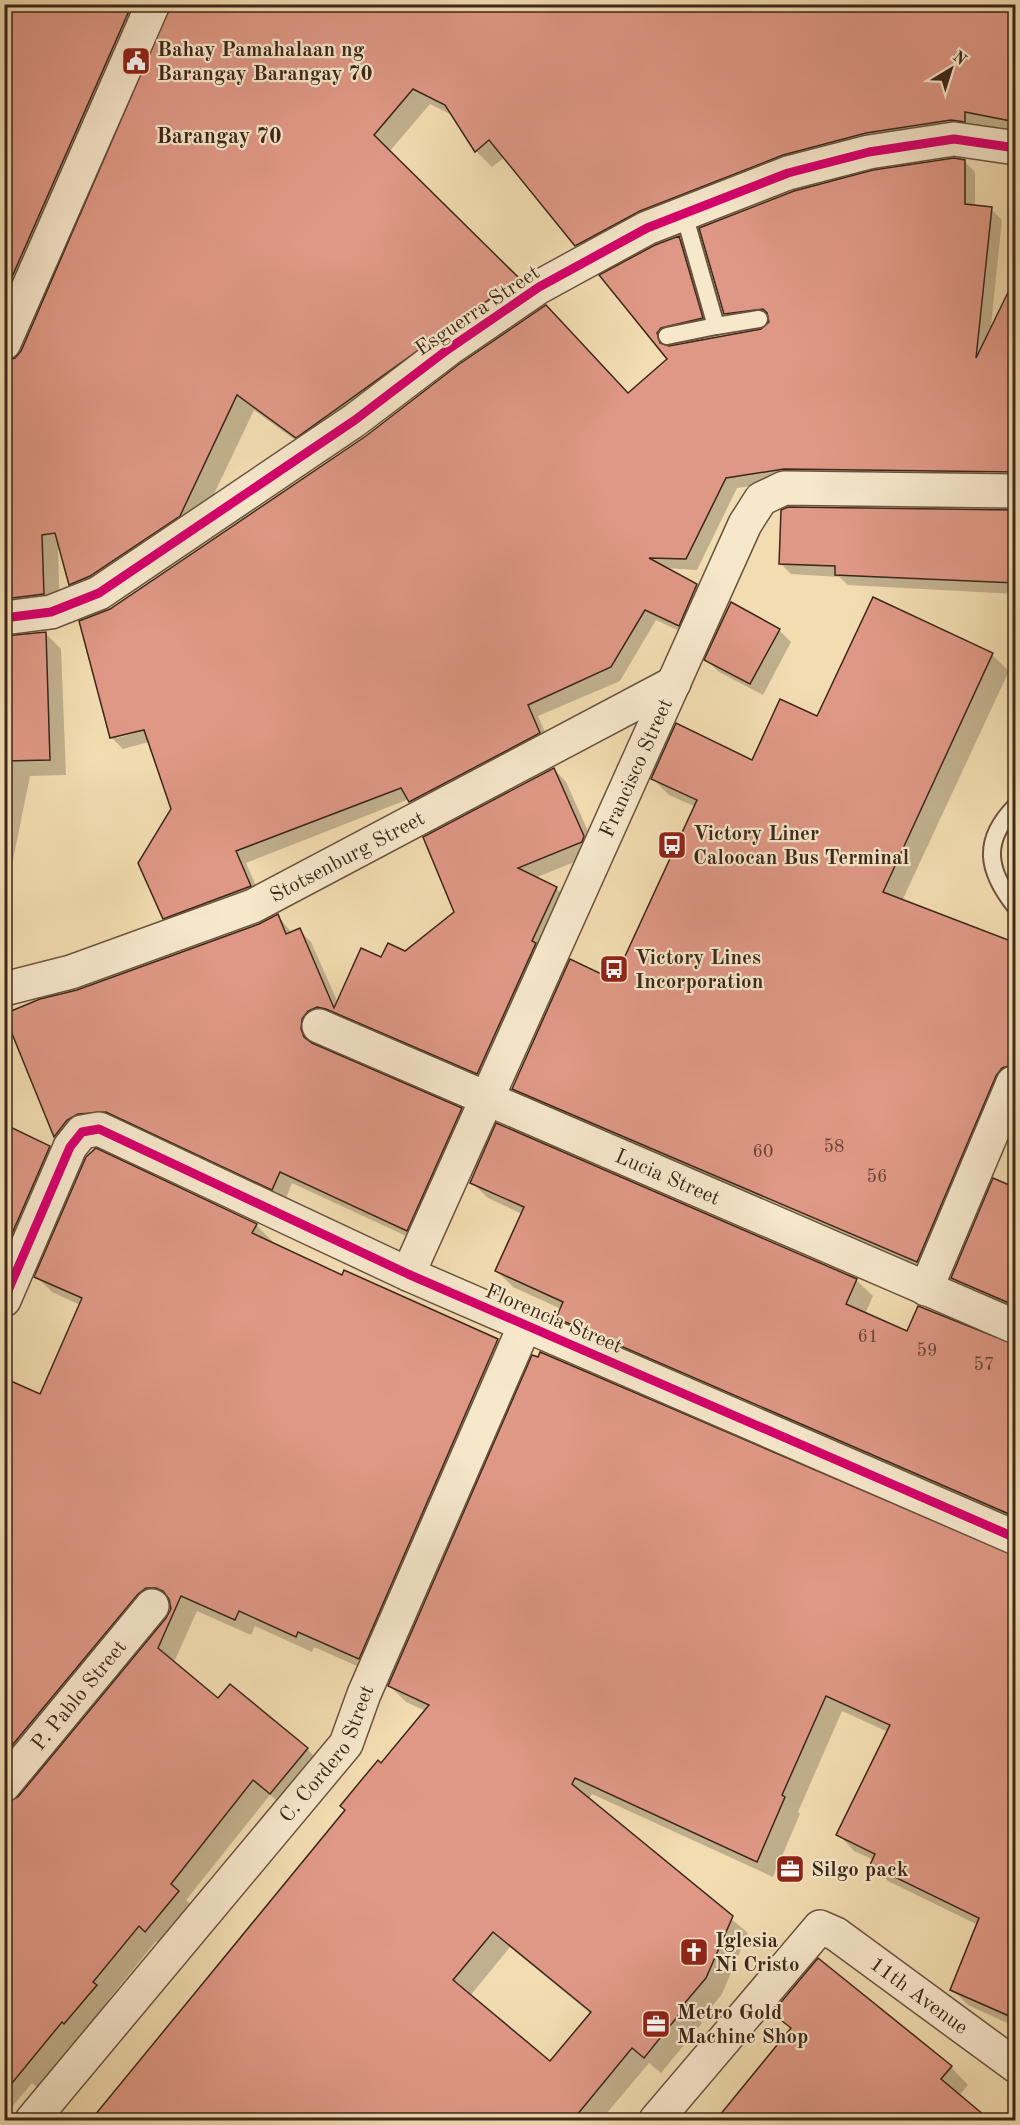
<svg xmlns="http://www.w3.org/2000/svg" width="1020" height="2125" viewBox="0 0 1020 2125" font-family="'Old Standard TT',serif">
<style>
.shadow{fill:#0003;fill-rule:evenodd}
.building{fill:#df9885;stroke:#3d271a;stroke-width:1.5;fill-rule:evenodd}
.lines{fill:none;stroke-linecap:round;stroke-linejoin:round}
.service-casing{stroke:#6a5440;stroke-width:20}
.minor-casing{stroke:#6a5440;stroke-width:36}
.service{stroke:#f7e8cc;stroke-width:16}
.minor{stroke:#f7e8cc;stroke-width:33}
.cycleway-casing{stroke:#f7e8cc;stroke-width:13}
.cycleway{stroke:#d6006c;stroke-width:9}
.labels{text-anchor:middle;stroke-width:4.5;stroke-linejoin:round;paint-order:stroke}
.number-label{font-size:18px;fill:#664335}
.poi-label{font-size:21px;font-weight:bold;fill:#3d271a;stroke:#f7e8cc;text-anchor:start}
.street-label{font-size:21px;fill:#3d271a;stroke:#f7e8cc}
.neighbourhood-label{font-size:22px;font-weight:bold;fill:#3d271a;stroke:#f7e8cc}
</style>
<rect width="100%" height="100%" fill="#f2dcb1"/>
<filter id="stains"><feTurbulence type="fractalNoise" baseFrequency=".00333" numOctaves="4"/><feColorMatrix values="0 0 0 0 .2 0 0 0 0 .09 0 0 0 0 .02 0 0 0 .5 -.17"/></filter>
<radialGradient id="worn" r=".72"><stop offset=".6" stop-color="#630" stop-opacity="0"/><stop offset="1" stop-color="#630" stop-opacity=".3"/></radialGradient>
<g class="shadow">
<path d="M4 4H159L4 347Z"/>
<path d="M1016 4V134L881 149 592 261 505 157 492 167 476 151 454 116 430 104 389 152 534 295 313 453 254 410 196 532 86 600 70 584 61 550H58L60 610 4 624V363L16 359 22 351 172 12Z"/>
<path d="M964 161 975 172V207L991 209 1002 220 989 345 990 424 984 482 796 480 737 488 697 570 665 568 697 585 708 596 690 636 656 620 620 681 538 716 550 744 421 812 409 799 246 863 261 897 175 929 164 918 173 809 149 742 123 749 112 738 81 622 628 395 669 360 601 276 679 237 690 248 713 329 672 338 668 348 761 331 770 320 736 324 725 313ZM150 726 151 729 117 738V735Z"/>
<path d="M1016 511V594L848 585 839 577 791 574 780 563Z"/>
<path d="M874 599 992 655 1009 671 902 901 1016 945V1087L933 1277 530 1105 514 1088 614 982 696 807 669 795 653 779 753 762 818 718Z"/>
<path d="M779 630 791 642 763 695 719 672 706 660Z"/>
<path d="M45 633 61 649 66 775 30 776 12 865 4 863V636Z"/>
<path d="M554 769 566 782 596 849 594 854 535 878 556 888 568 900 490 1085 313 1032 314 1046 461 1109 473 1122 419 1242 292 1183 285 1201 120 1123 67 1148 55 1136 5 1016 40 1001 78 991 260 925 278 916 292 933 299 930 311 942 338 1003 382 959 406 953 456 912Z"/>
<path d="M4 1126 49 1147 65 1163 4 1301Z"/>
<path d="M471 1182 856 1280 873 1296 865 1314 907 1333 1016 1347V1525L574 1334 558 1317 561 1309 513 1287 497 1271 522 1214 488 1198Z"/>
<path d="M1016 1190V1314L969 1294 953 1278Z"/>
<path d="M256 1225 272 1241 271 1244 343 1277 345 1272 497 1341 514 1357 375 1674 314 1647 312 1652 255 1626 251 1635 197 1611 174 1662 219 1700 307 1749 323 1765 287 1809 270 1795 186 1900 194 1908 162 1947 156 1941 109 1999 112 2002 38 2088 32 2083 4 2116V1805L19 1798 168 1619 172 1609 171 1603 163 1604 4 1791V1379L41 1396 80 1305 52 1292 36 1276Z"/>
<path d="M1016 1558V2027L968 2005 952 1989 978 1925 888 1881 872 1865 874 1860 854 1851 838 1834 888 1732 842 1711 798 1812 800 1814 773 1877 592 1794 589 1799 748 1933 722 1994 700 2021 702 2023 661 2073 649 2063 601 2120H92L426 1711 406 1702 390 1686ZM510 1947 591 2014 551 2063 470 1996Z"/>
<path d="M774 2013 951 2067 968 2085 959 2096 792 2030Z"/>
</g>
<g class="building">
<path d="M4 4H132L4 295Z"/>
<path d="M171 4H1016V122L965 112V122L951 120 866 133 783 155 640 211 575 246 489 140 475 152 445 105 413 89 374 135 519 278 296 438 237 395 180 516 90 576 69 585 55 533 42 535 44 594 4 599V361L15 358 21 351Z"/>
<path d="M954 158 965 160V204L992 207 976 358 1016 276V472L784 469 726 478 686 559 649 558 697 584 679 626 645 610 611 667 528 705 540 733 409 802 401 788 236 851 251 886 163 919 138 863 171 809 144 730 110 738 79 621 110 609 366 436 458 365 546 305 628 393 667 359 599 275 655 245 679 236 703 318 661 328 657 333 660 343 669 346 761 329 769 322 767 313 763 309 724 314 699 228 794 191 873 170Z"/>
<path d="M788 507 1016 510V583L835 575V566L779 564 781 510Z"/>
<path d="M873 597 993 653 883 892 1016 943V1064L1002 1068 996 1076 917 1262 512 1089 570 959 614 980 697 800 651 779 676 723 752 760 780 699 817 716Z"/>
<path d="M731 602 780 629 750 684 704 660Z"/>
<path d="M46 632 50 760 4 761V636Z"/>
<path d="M554 768 584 836 582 842 518 868 557 887 532 941 536 943 477 1074 326 1009 317 1007 308 1011 302 1019 301 1029 304 1037 312 1043 462 1108 407 1231 280 1172 272 1190 106 1112 78 1114 67 1120 54 1137 4 1014 40 999 77 990 259 924 278 914 286 934 300 928 334 1008 361 948 381 957 388 943 405 951 454 912 423 837Z"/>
<path d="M496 1123 857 1279 846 1304 907 1331 918 1306 1016 1345V1517L556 1318 563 1302 495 1271 524 1207 470 1183Z"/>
<path d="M4 1124 50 1146 4 1252Z"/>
<path d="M96 1148 257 1224 252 1233 342 1275 344 1270 498 1339 359 1659 298 1632 296 1637 239 1611 235 1620 181 1596 158 1648 218 1698 230 1684 308 1748 270 1794 253 1780 171 1884 179 1891 145 1932 139 1926 93 1982 97 1985 64 2024 62 2022 4 2093V1803L18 1797 166 1618 171 1609 169 1599 163 1591 156 1588H146L138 1594 4 1755V1378L40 1394 82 1298 34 1277 86 1157Z"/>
<path d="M993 1178 1016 1188V1306L951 1278Z"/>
<path d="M540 1352 1016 1556V2019L950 1990 979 1918 870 1865 875 1854 836 1835 890 1725 826 1696 782 1795 785 1797 757 1862 575 1778 572 1784 733 1916 706 1978 684 2004 686 2006 644 2058 632 2048 572 2121H90L345 1810 340 1806 378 1760 381 1763 429 1705 388 1686 532 1355 538 1357ZM493 1932 591 2012 550 2061 453 1980Z"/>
<path d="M818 1958 952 2066 941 2079 991 2121H715L791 2028 772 2013Z"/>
</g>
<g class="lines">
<g class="service-casing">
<g id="service">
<path d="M716 326 759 319"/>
<path d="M667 336 716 326 684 214"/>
<path d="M1016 806C981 841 987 871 1016 907"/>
</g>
</g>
<g class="minor-casing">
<g id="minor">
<path d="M4 343 153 4"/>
<path d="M4 618 51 612 99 593 355 420 447 350 539 287 647 228 788 173 869 152 954 139 1016 148"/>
<path id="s1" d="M4 989 71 972 253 906 674 683"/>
<path id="s2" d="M319 1026 1016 1327"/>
<path id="s3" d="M408 1274 745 524 761 499 784 488 1016 491"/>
<path d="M926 1289 1013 1083"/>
<path d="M4 1300 70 1147 82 1132 99 1129 408 1274 1016 1538"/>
<path id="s4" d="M4 1785 152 1606"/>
<path id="s5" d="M32 2120 346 1744 364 1694 525 1325"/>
<path id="s6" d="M656 2120 820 1927 836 1934 1016 2066"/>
</g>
</g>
<use href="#service" class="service"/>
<use href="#minor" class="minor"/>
<g class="cycleway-casing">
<g id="cycleway">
<path d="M4 618 51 612 99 593 355 420 447 350 539 287 647 228 788 173 869 152 954 139 1016 148"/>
<path d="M4 1300 70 1147 82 1132 99 1129 408 1274 1016 1538"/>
</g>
</g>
<use href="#cycleway" class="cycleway"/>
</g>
<defs>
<g id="civic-square" transform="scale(1.5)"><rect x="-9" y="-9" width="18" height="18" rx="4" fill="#8f2418" stroke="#f7e8cc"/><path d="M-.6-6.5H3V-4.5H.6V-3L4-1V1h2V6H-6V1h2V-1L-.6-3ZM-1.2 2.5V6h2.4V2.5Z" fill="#fff"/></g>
<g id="bus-square" transform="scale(1.5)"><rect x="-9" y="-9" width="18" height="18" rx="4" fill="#8f2418" stroke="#f7e8cc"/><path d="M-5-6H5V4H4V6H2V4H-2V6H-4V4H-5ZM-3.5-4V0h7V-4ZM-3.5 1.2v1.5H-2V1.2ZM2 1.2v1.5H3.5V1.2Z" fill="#fff"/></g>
<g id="office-square" transform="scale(1.5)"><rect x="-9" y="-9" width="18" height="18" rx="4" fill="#8f2418" stroke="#f7e8cc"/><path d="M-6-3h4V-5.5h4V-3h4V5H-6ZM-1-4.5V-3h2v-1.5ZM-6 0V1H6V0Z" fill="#fff"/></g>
<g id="church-square" transform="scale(1.5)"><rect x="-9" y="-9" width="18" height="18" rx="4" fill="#8f2418" stroke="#f7e8cc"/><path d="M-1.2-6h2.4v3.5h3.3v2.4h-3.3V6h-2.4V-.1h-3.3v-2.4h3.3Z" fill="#fff"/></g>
</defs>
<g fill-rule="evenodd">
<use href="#civic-square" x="136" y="61"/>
<use href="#bus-square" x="672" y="845"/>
<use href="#bus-square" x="614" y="969"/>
<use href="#office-square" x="790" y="1869"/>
<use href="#church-square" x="694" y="1952"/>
<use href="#office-square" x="656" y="2024"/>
</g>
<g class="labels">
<g class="number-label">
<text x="834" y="1152">58</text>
<text x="763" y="1157">60</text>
<text x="877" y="1182">56</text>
<text x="868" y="1342">61</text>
<text x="927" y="1356">59</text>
<text x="984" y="1370">57</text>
</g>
<g class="poi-label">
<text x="157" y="56">Bahay Pamahalaan ng<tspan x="157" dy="24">Barangay Barangay 70</tspan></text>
<text x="693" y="840">Victory Liner<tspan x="693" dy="24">Caloocan Bus Terminal</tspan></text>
<text x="635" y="964">Victory Lines<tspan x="635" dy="24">Incorporation</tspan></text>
<text x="811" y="1876">Silgo pack</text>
<text x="715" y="1947">Iglesia<tspan x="715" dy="24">Ni Cristo</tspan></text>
<text x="677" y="2019">Metro Gold<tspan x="677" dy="24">Machine Shop</tspan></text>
</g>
<g class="street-label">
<text transform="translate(477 310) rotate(-34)" y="7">Esguerra Street</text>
<text dy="7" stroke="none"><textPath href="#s3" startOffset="555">Francisco Street</textPath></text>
<text dy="7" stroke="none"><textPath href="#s1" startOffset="369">Stotsenburg Street</textPath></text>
<text dy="7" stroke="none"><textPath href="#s2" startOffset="380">Lucia Street</textPath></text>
<text transform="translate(554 1318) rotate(23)" y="7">Florencia Street</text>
<text dy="7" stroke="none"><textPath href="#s4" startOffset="117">P. Pablo Street</textPath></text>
<text dy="7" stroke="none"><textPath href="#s5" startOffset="472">C. Cordero Street</textPath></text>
<text dy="7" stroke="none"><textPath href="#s6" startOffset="374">11th Avenue</textPath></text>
</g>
<g class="neighbourhood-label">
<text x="219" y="143">Barangay 70</text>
</g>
</g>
<rect width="1020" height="2125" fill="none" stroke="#f2dcb1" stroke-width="24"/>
<rect x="6" y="6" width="1008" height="2113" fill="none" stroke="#3d271a" stroke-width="3"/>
<rect x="12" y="12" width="996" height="2101" fill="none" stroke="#3d271a" stroke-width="1.5"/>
<g transform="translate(951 69) rotate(38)" stroke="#f7e8cc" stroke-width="4.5" paint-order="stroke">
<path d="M0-4.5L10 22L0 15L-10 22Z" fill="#3d271a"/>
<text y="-9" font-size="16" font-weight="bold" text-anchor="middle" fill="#3d271a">N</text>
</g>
<rect width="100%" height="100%" filter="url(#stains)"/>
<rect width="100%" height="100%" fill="url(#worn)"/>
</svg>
